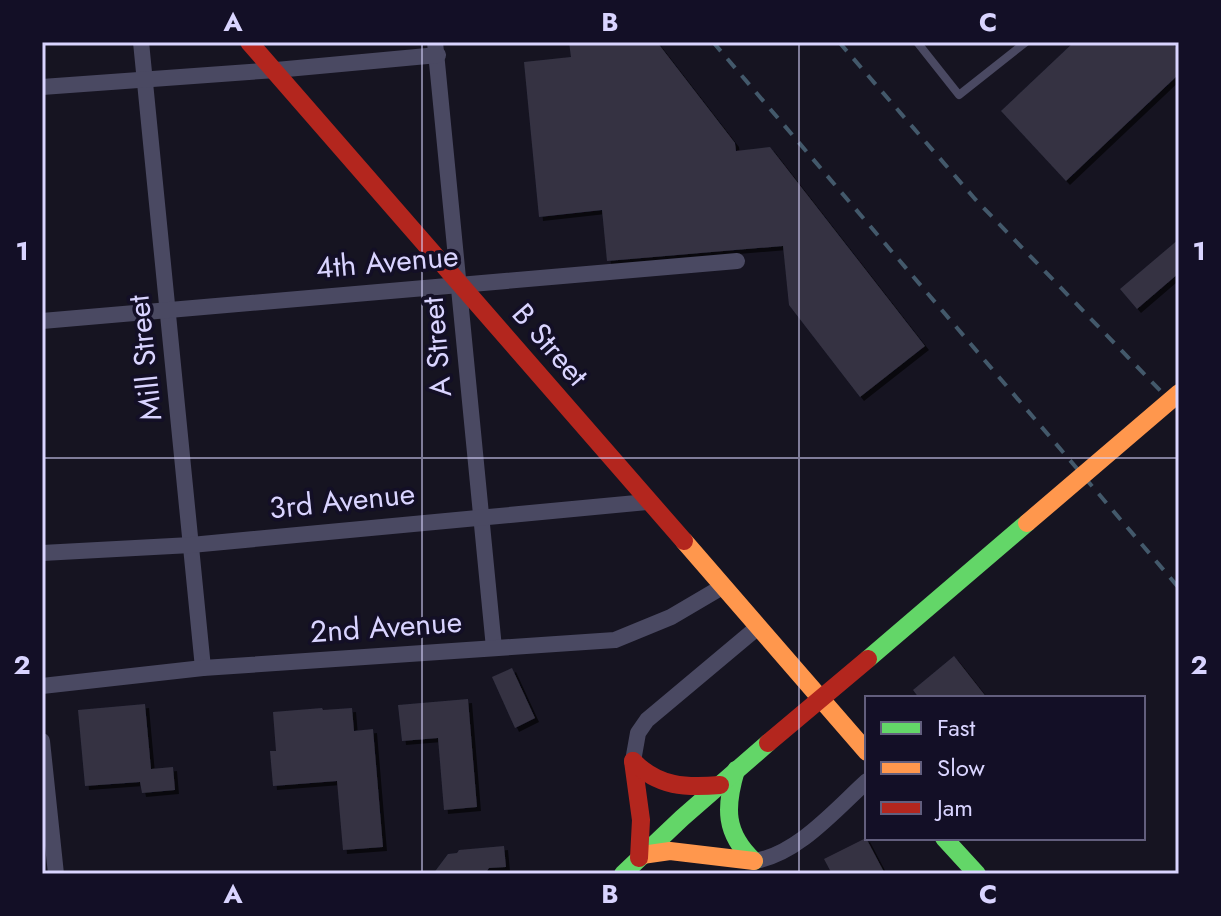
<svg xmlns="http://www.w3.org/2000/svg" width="1221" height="916" viewBox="0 0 1221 916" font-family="Jost,sans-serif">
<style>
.building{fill:#343243;filter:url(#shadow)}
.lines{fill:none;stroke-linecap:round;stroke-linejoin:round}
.lane{stroke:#4a4962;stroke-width:8}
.street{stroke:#4a4962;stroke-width:16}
.fast{stroke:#63d668;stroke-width:18}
.slow{stroke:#ff974d;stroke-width:18}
.jam{stroke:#b3261e;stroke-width:18}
.rail{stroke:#43596b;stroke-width:4;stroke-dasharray:12 10;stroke-linecap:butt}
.slow-bridge{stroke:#ff974d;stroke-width:18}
.jam-bridge{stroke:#b3261e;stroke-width:18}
.grid{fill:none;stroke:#d9d4ff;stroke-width:2;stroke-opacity:0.55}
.labels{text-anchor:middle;stroke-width:7;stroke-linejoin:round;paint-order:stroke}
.street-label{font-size:30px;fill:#d9d4ff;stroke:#130f26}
.neatline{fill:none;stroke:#d9d4ff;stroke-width:3}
.grid-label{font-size:26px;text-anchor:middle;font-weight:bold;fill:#d9d4ff}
</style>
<defs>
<filter id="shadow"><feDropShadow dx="4" dy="4" stdDeviation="0" flood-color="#0009"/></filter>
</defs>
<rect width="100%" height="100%" fill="#161421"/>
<g class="building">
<path d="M569 42H657L735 143 736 151 770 147 925 346 860 397 789 305 783 246 607 261 602 210 539 217 524 62 571 57Z"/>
<path d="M1074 42H1171L1179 51V74L1066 181 1001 111Z"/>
<path d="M1179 239V273L1137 309 1120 289Z"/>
<path d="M954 656 987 698H919L913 690Z"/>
<path d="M512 668 535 718 515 728 492 677Z"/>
<path d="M468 699 477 807 444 810 438 738 402 741 398 705Z"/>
<path d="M145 704 151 769 173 767 175 790 142 793 140 782 85 786 78 710Z"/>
<path d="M322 708 323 710 352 708 354 731 373 729 383 847 343 850 337 781 273 786 270 751H276L273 712Z"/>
<path d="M866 838 885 874H832L824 859Z"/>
<path d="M504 846 506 867 489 868 485 874H433L448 854 457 853 459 850Z"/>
</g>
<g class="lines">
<path class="lane" d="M917 42 959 95 1026 42"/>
<g class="street">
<path d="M141 42 203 668"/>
<path d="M435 42 494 648"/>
<path d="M42 87 276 70 438 55"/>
<path d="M42 321 737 261"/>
<path d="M42 553 191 545 647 502"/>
<path d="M42 686 203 668 615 640 671 617 722 587"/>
<path d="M42 741 56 874"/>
<path d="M633 761 638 733 647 720 758 627"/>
<path d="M754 861C797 855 836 809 867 781"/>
</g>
<g class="fast">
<path d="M868 659 1027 523"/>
<path d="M736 770C725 807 724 833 754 861"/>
<path d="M944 838 977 874"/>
<path d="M623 874 682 818 768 743"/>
</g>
<g class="slow">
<path d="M684 541 867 752"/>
<path d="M642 855 670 851 754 861"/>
</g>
<g class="jam">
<path d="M249 42 684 541"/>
<path d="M633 761 641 820 639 858"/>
<path d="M633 761C658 787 686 788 720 785"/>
</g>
<g class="rail">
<path d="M713 42 1179 588"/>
<path d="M839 42 975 199 1179 410"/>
</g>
<path class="slow-bridge" d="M1027 523 1179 393"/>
<path class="jam-bridge" d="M768 743 868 659"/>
</g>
<path class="grid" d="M422 42V874M799 42V874M42 458H1179"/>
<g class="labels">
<g class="street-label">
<text transform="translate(387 262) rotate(-5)" y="10">4th Avenue</text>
<text transform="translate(550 345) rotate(49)" y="10">B Street</text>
<text transform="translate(437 347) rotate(-95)" y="10">A Street</text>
<text transform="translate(145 358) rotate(-96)" y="10">Mill Street</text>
<text transform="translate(342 501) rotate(-6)" y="10">3rd Avenue</text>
<text transform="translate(386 627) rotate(-4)" y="10">2nd Avenue</text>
</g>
</g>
<rect width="1221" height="916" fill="none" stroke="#130f26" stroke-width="88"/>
<rect x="865" y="696" width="280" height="144" fill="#130f26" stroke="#625e7d" stroke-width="2"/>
<rect x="881" y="722" width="40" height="12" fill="#63d668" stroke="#625e7d" stroke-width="2"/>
<text x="937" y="736" font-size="24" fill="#d9d4ff">Fast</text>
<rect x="881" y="762" width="40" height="12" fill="#ff974d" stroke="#625e7d" stroke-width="2"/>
<text x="937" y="776" font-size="24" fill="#d9d4ff">Slow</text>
<rect x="881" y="802" width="40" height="12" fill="#b3261e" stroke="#625e7d" stroke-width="2"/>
<text x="937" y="816" font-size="24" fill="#d9d4ff">Jam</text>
<rect x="44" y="44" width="1133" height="828" class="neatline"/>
<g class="grid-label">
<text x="233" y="31">A</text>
<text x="610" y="31">B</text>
<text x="988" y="31">C</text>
<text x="22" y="260">1</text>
<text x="1199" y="260">1</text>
<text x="22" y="674">2</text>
<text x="1199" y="674">2</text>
<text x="233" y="903">A</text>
<text x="610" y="903">B</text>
<text x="988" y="903">C</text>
</g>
</svg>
